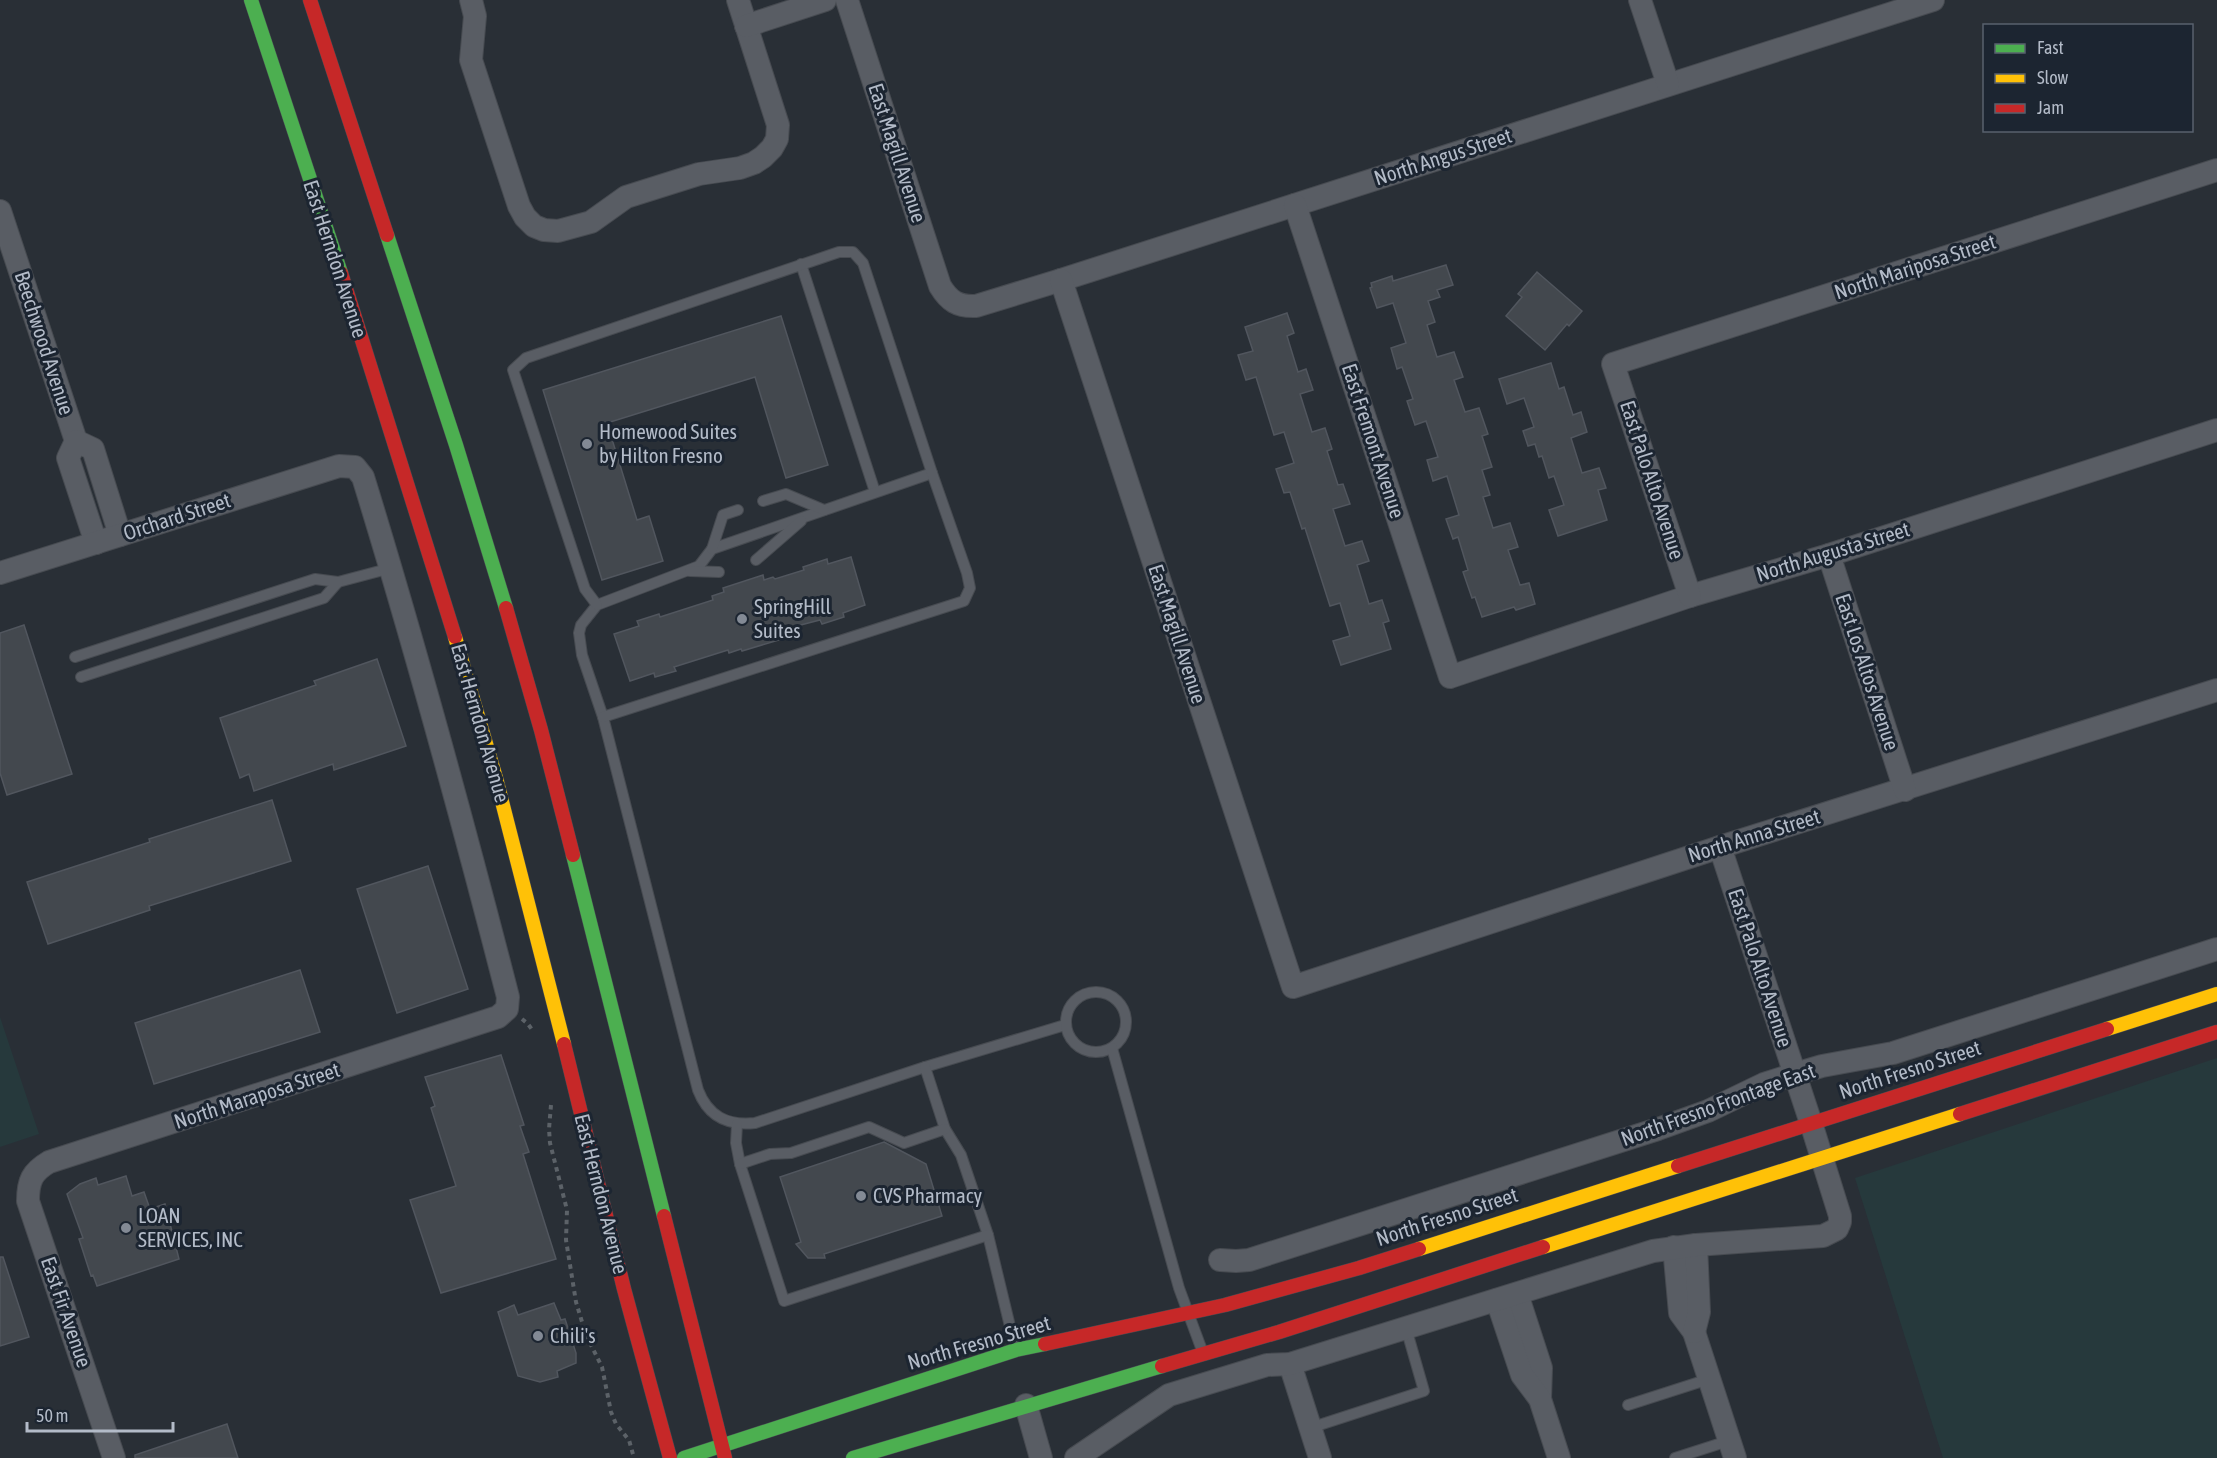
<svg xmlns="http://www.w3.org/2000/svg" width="2217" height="1458" viewBox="0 0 2217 1458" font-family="'Asap Condensed',sans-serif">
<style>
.green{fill:#26393c}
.building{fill:#43484e;stroke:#51565e;stroke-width:1.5}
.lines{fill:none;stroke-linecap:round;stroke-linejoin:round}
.lane-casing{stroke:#474b51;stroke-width:12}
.street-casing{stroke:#474b51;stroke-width:24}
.fast-casing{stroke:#474b51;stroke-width:15}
.slow-casing{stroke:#474b51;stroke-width:15}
.jam-casing{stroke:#474b51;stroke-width:15}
.path{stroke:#5c6268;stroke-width:4;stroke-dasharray:4.5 4.5;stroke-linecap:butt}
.lane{stroke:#595d64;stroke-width:10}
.street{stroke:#595d64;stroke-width:22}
.fast{stroke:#4caf50;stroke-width:14}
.slow{stroke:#ffc107;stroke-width:14}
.jam{stroke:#c62828;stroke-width:14}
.poi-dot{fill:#838a95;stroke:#1c2531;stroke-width:2}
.labels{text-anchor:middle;stroke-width:6;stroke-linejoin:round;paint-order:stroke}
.street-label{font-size:21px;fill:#b3bbc8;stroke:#1c2531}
.poi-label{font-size:21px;fill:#b3bbc8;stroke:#1c2531;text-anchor:start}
</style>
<rect width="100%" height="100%" fill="#292f36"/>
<g class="green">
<path d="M0 1017 39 1134 0 1147Z"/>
<path d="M2217 1058V1458H1943L1855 1178Z"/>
</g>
<g class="building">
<path d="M1446 265 1453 285 1437 290 1440 297 1428 301 1435 322 1427 325 1437 357 1454 352 1463 377 1454 380 1465 412 1479 408 1488 434 1482 436 1492 467 1482 470 1490 495 1483 497 1493 528 1510 523 1518 547 1508 550 1520 585 1529 583 1535 604 1516 610 1514 607 1482 617 1475 597 1472 598 1463 572 1468 570 1458 537 1453 539 1446 519 1459 515 1447 476 1433 481 1427 460 1438 457 1426 421 1415 425 1407 401 1413 399 1402 367 1397 369 1391 348 1406 343 1393 303 1377 308 1370 288 1372 287 1371 283 1392 276 1393 281Z"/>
<path d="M1537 272 1582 311 1569 326 1567 324 1545 350 1506 316 1522 297 1518 294Z"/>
<path d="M1287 313 1294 333 1287 336 1298 372 1306 369 1313 390 1300 394 1312 432 1325 428 1332 449 1327 451 1338 485 1343 484 1350 504 1333 509 1345 546 1362 541 1369 561 1357 565 1369 604 1382 600 1389 621 1383 623 1391 649 1341 665 1333 641 1350 636 1340 603 1330 606 1305 528 1302 529 1290 492 1284 493 1276 469 1294 463 1284 432 1274 435 1256 377 1246 380 1238 355 1253 351 1245 327Z"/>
<path d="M781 316 828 465 786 478 755 377 607 423 637 520 649 516 663 561 602 580 543 390Z"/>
<path d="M1551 363 1559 389 1564 387 1573 415 1581 412 1587 432 1571 438 1582 473 1599 468 1606 488 1598 490 1607 520 1558 536 1549 510 1564 505 1554 476 1549 478 1542 456 1539 457 1535 444 1528 446 1523 431 1534 427 1524 398 1507 404 1499 379Z"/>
<path d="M851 557 865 605 843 613 844 617 822 624 820 620 793 627 794 634 782 639 742 651 741 649 729 653 728 650 674 667 676 671 655 677 654 673 630 681 614 634 639 626 637 621 659 614 660 617 713 600 712 596 724 592 723 588 763 575 764 580 773 577 775 579 804 570 803 567 827 559 828 564Z"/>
<path d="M24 625 72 774 7 795 0 773V633Z"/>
<path d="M377 659 406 746 334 770 333 764 254 791 249 774 240 778 220 718 316 685 314 681Z"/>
<path d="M272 800 291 861 149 906 150 910 48 944 27 882 150 842 149 839Z"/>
<path d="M428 866 468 989 397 1013 357 889Z"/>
<path d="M300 970 320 1032 154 1084 135 1023Z"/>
<path d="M501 1055 524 1125 520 1126 529 1152 523 1154 556 1259 441 1293 410 1200 456 1186 431 1108 435 1106 425 1077Z"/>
<path d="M884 1142 926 1164 942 1216 824 1254 825 1258H808L796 1244 801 1242 780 1177Z"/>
<path d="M126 1176 132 1196 144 1192 150 1209 165 1204 179 1259 97 1286 93 1275 91 1276 79 1239 83 1238 67 1194 80 1184 96 1178 98 1185Z"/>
<path d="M0 1257H3L29 1337 0 1346Z"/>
<path d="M554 1303 561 1320 565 1319 576 1353V1363L557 1371 558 1377 540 1382 518 1376 498 1312 514 1305 518 1315Z"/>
<path d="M227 1424 238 1458H135V1455Z"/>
</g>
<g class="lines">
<g class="lane-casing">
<g id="lane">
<path d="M801 264 875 492"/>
<path d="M932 473 712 549 699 566 597 605 581 625 579 633 582 655 603 717 698 1090C708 1116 727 1126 755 1123L925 1067 1065 1025"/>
<path d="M763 501 786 494 824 510"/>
<path d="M712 549 723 515 738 510"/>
<path d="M756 560 801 521"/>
<path d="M690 571 719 572"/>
<path d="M338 582 391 568"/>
<path d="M597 605 585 589 513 370 526 358 839 252H853L863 263 932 473 967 573 970 588 964 601 603 717"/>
<path d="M75 657 315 579 338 582 324 598 81 677"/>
<circle cx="1096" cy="1022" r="30"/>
<path d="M1112 1048 1179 1288 1203 1353"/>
<path d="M925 1067 945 1129 961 1155 988 1235 1015 1347"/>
<path d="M737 1124 736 1143 740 1164 784 1301 988 1235"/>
<path d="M740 1164 770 1154 791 1153 869 1127 904 1143 945 1129"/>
<path d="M1628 1405 1709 1379"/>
<path d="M1310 1428 1424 1391 1406 1328"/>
<path d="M1675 1458 1728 1441"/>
</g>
</g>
<g class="street-casing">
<g id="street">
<path d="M471 0 475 16 471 60 519 206 525 217 534 226 544 230 558 231 591 222 626 197 699 174 740 168 754 163 763 157 772 148 777 139 778 125 738 0"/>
<path d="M847 0 940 286C949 301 958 307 976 306L1061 280 1933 0"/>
<path d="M1640 0 1668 84"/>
<path d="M746 26 825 0"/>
<path d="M1295 205 1450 677 1690 596 1829 555 2217 430"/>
<path d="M0 211 76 441"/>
<path d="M1061 280 1293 987 1720 847 2217 690"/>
<path d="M96 543 68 458 76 441 93 449 120 535"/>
<path d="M1829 555 1905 790"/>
<path d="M0 573 339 466 355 467 363 477C416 649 463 822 508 997L507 1009 498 1017 49 1162C32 1172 28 1181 28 1201L114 1458"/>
<path d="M1690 596 1613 364 2217 170"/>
<path d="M1674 1247 1680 1313 1694 1332 1735 1458"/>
<path d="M1220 1260 1236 1261 1249 1260 1658 1129 1708 1111 1764 1084 1795 1074 1822 1066 1893 1053 2217 949"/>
<path d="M1517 1294 1541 1368 1540 1399"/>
<path d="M1497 1300 1522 1375 1540 1399 1559 1458"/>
<path d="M1694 1332 1699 1312 1696 1245"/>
<path d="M1290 1364 1320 1458"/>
<path d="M1026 1405 1041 1458"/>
<path d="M1076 1458 1169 1395 1267 1365 1290 1364 1653 1251 1696 1245 1823 1236 1837 1229 1840 1222V1216L1811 1123 1720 847"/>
</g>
</g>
<g class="fast-casing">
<g id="fast">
<path d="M251 0 341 273"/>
<path d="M387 235 456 445 506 608"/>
<path d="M573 855 664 1216"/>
<path d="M684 1458 1016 1350 1045 1344"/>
<path d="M853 1458 1162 1366"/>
</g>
</g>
<g class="slow-casing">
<g id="slow">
<path d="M455 637 496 778 564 1044"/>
<path d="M2107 1029 2217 994"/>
<path d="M1543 1247 1960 1114"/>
<path d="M1419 1249 1678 1166"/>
</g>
</g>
<g class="jam-casing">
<g id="jam">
<path d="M310 0 387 235"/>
<path d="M341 273 455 637"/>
<path d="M506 608 541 730 573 855"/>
<path d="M564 1044 624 1289 670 1458"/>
<path d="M1960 1114 2217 1032"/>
<path d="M1678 1166 2107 1029"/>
<path d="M664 1216 725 1458"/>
<path d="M1045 1344 1225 1305 1359 1268 1419 1249"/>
<path d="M1162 1366 1279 1332 1543 1247"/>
</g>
</g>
<g class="path">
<path d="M522 1019 528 1024 533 1031"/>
<path d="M551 1105 549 1129 550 1143 567 1210 566 1240 576 1302 586 1335 602 1367 611 1412 616 1424 629 1440 634 1458"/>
</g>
<use href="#lane" class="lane"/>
<use href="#street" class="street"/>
<use href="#fast" class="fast"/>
<use href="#slow" class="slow"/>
<use href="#jam" class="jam"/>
</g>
<g class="poi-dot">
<circle cx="587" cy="444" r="6"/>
<circle cx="742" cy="619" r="6"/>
<circle cx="861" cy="1196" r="6"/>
<circle cx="126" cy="1228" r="6"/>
<circle cx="538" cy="1336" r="6"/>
</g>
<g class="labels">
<g class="street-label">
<text transform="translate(897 153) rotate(72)" y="7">East Magill Avenue</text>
<text transform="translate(1443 157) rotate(-18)" y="7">North Angus Street</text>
<text transform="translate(335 259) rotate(72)" y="7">East Herndon Avenue</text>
<text transform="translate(1915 267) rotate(-18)" y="7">North Mariposa Street</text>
<text transform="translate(44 343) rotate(72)" y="7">Beechwood Avenue</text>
<text transform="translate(1373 441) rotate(72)" y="7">East Fremont Avenue</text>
<text transform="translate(1652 480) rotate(72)" y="7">East Palo Alto Avenue</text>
<text transform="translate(177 517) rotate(-18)" y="7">Orchard Street</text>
<text transform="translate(1833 552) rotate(-17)" y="7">North Augusta Street</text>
<text transform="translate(1177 634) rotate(72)" y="7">East Magill Avenue</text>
<text transform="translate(1867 672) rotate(72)" y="7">East Los Altos Avenue</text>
<text transform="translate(480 723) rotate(74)" y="7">East Herndon Avenue</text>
<text transform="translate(1754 836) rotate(-17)" y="7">North Anna Street</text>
<text transform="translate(1760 968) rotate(72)" y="7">East Palo Alto Avenue</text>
<text transform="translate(1910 1070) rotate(-18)" y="7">North Fresno Street</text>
<text transform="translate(257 1096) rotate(-18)" y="7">North Maraposa Street</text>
<text transform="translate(1718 1105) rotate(-20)" y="7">North Fresno Frontage East</text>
<text transform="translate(601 1194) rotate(76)" y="7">East Herndon Avenue</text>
<text transform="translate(1447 1217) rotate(-18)" y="7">North Fresno Street</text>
<text transform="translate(66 1312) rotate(71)" y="7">East Fir Avenue</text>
<text transform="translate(979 1343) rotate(-16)" y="7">North Fresno Street</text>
</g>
<g class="poi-label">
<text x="599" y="439">Homewood Suites<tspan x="599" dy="24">by Hilton Fresno</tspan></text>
<text x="754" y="614">SpringHill<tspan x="754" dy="24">Suites</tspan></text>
<text x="873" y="1203">CVS Pharmacy</text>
<text x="138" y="1223">LOAN<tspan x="138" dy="24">SERVICES, INC</tspan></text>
<text x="550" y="1343">Chili's</text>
</g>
</g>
<rect x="1983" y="24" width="210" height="108" fill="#1c2531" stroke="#58616d" stroke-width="1.5"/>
<rect x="1995" y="44" width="30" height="9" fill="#4caf50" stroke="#58616d" stroke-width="1.5"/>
<text x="2037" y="54" font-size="18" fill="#b3bbc8">Fast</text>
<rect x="1995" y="74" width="30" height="9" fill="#ffc107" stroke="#58616d" stroke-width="1.5"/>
<text x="2037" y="84" font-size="18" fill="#b3bbc8">Slow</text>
<rect x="1995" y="104" width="30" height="9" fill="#c62828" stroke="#58616d" stroke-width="1.5"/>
<text x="2037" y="114" font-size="18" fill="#b3bbc8">Jam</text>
<path d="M27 1422v9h146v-9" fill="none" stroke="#b3bbc8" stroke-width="3"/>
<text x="36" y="1422" font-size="18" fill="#b3bbc8" stroke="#1c2531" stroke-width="4.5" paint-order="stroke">50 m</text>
</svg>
